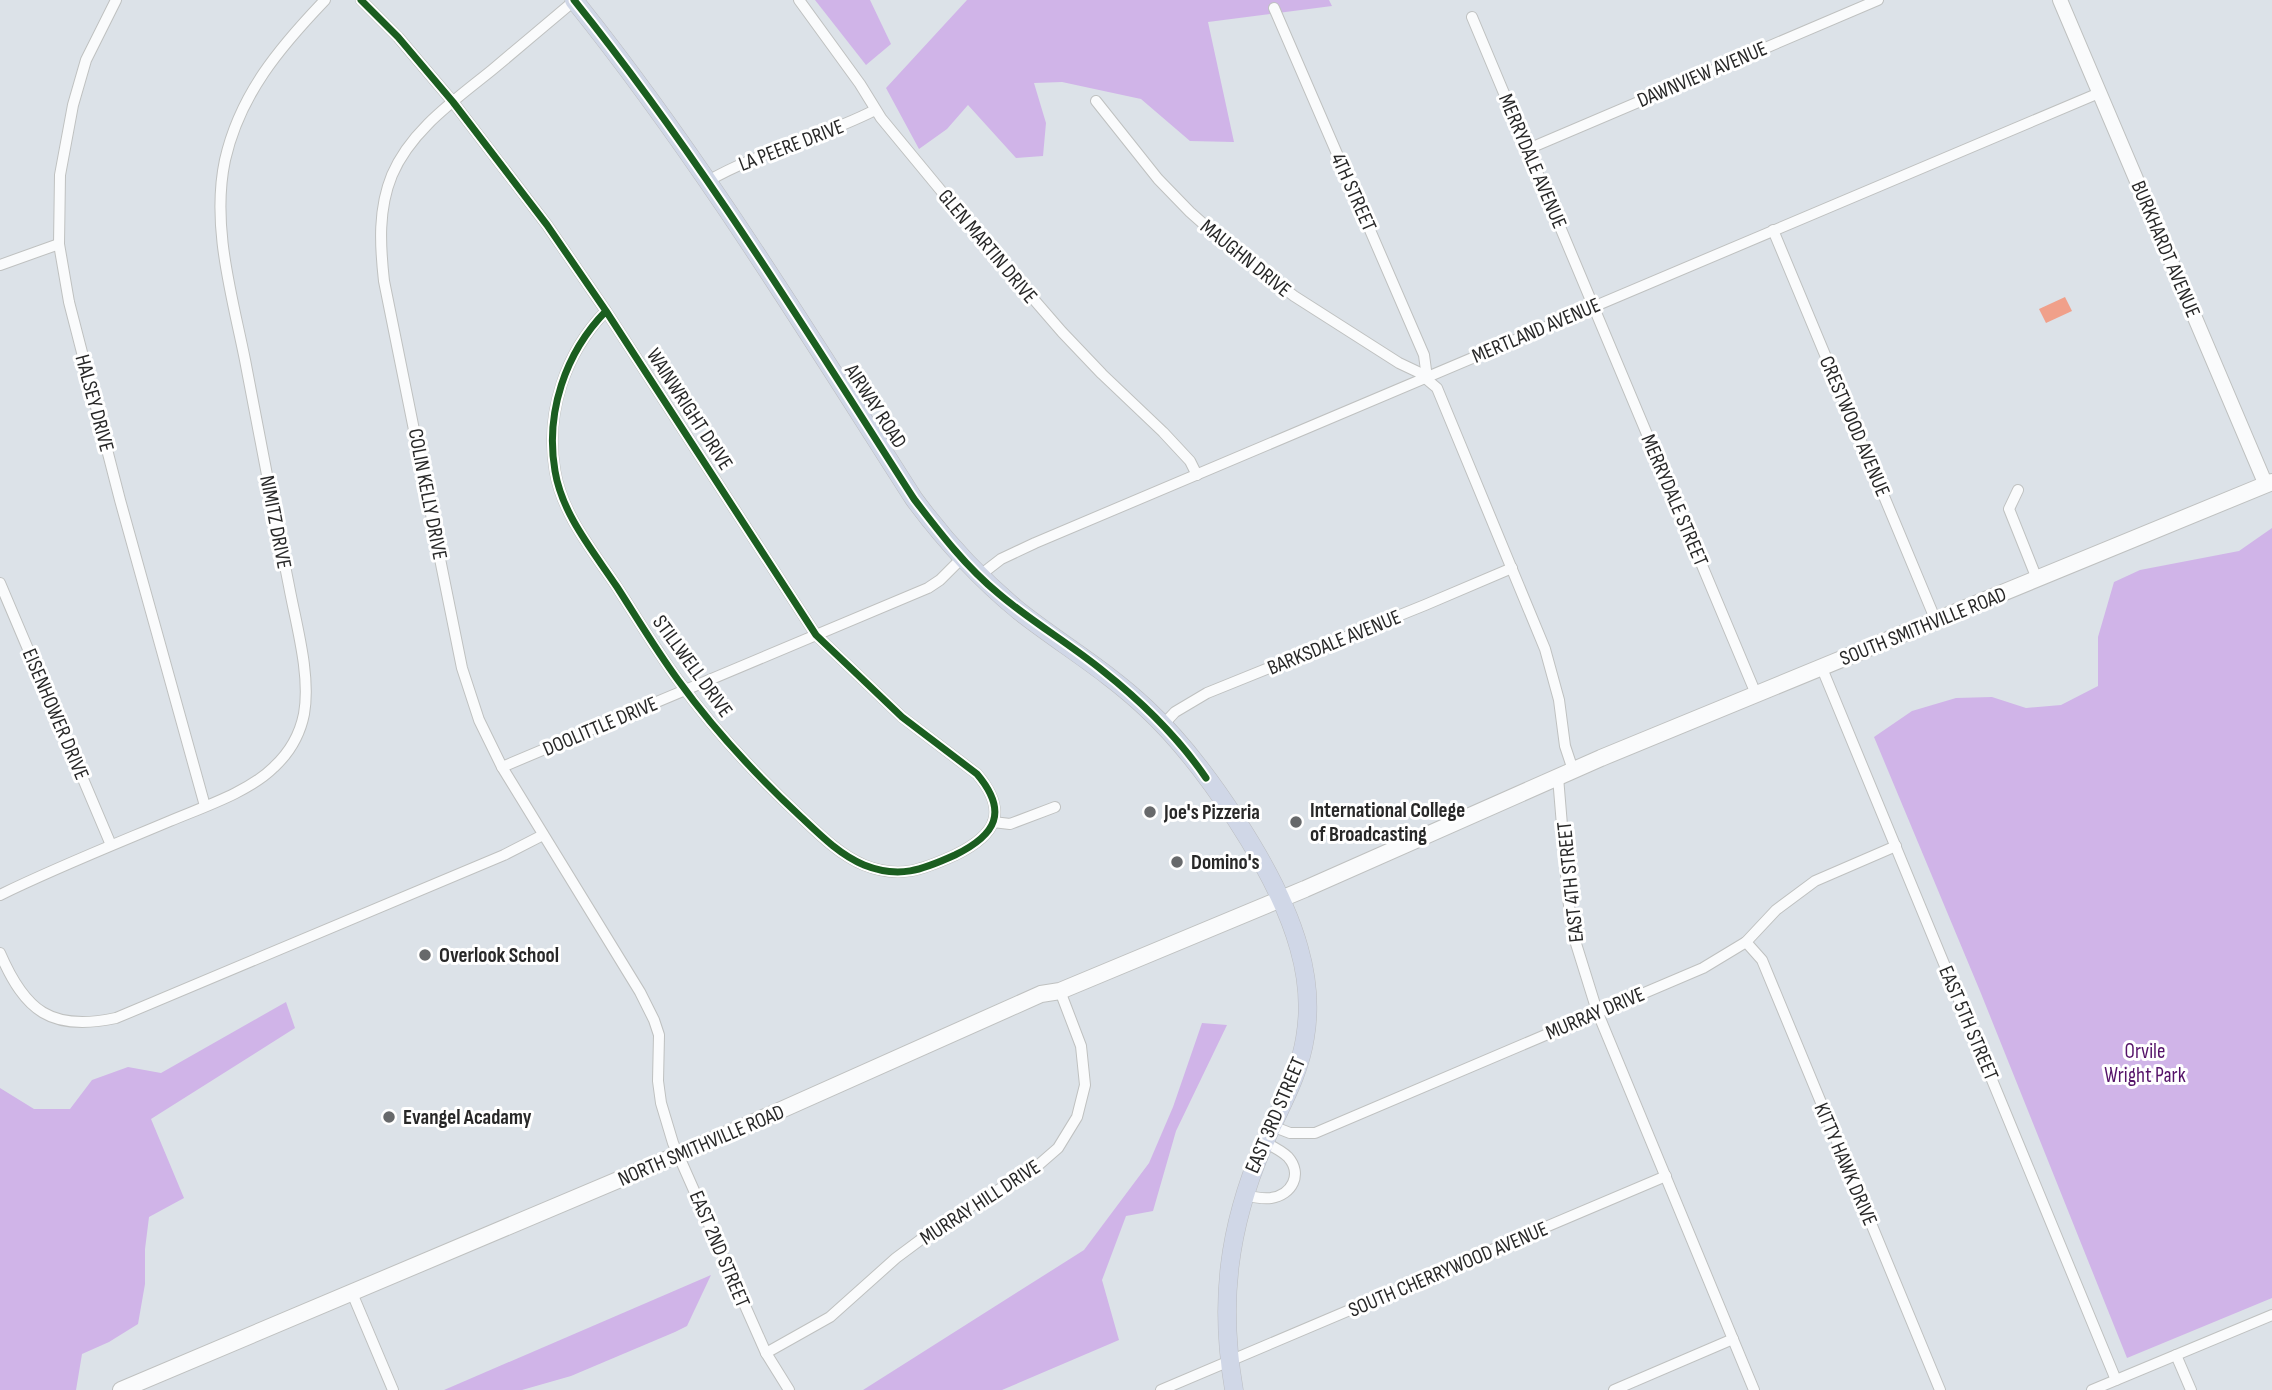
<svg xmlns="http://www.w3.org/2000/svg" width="2272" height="1390" viewBox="0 0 2272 1390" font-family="'Sofia Sans Condensed',sans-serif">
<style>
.green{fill:#d0b4e8}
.water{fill:#f0a08a}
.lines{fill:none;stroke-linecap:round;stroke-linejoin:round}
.minor-casing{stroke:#bfc1c0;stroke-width:12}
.tertiary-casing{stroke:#bfc1c0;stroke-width:16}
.secondary-casing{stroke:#bfc1c0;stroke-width:18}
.primary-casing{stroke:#bbbdc0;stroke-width:19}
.minor{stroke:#fafbfc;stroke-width:10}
.tertiary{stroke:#fafbfc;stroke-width:14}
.secondary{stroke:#fafbfc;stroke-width:16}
.primary{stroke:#d0d7e7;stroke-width:18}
.cycleway-casing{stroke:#fff;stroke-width:11}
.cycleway{stroke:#1b5e20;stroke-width:7}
.poi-dot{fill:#67696b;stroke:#fff;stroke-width:2.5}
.labels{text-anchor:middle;stroke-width:6;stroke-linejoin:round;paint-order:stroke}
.street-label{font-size:21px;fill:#282828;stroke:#fff}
.poi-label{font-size:21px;font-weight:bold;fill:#282828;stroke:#fff;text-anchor:start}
.park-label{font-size:21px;fill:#551369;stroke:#fff}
</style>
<rect width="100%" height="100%" fill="#dce2e8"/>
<g class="green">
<path d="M815 0H870L891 44 866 65Z"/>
<path d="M967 0H1329L1332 6 1208 22 1234 142 1190 141 1141 99 1062 82 1034 83 1046 123 1043 156 1016 158 968 105 947 129 919 149 886 88Z"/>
<path d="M2272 528V1298L2127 1358 1980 991 1874 737 1912 711 1956 698 1992 697 2026 708 2061 705 2098 686V637L2114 582 2140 570 2239 551Z"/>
<path d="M286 1002 295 1028 151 1119 184 1198 149 1217 145 1249V1284L138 1324 109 1342 82 1354 76 1390H0V1088L34 1109H70L92 1080 128 1067 161 1073Z"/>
<path d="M1202 1023 1227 1025 1176 1131 1153 1211 1126 1216 1102 1280 1119 1340 1002 1390H863L1084 1250 1149 1163 1173 1107Z"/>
<path d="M711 1275 687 1326 675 1332 571 1376 522 1390H444Z"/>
</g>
<path class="water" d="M2065 297 2072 311 2046 323 2039 309Z"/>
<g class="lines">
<g class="minor-casing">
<g id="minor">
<path d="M116 0 86 60 73 105 60 175 59 244 69 302 120 500 205 806"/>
<path d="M361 0 398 37 453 102 547 225 606 311 816 635 902 717 977 774C1009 812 996 835 955 855 922 870 899 879 864 865 840 855 820 835 801 817 756 775 714 730 678 680 656 650 637 618 617 587 593 551 562 514 555 471 545 413 565 353 606 311"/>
<path d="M799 0 860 84 881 118 971 227 1062 332 1102 374 1163 432 1190 461 1197 475"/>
<path d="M574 1C547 24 519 47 492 70 455 100 411 130 392 175 378 209 380 245 384 281L462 668 479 720 502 767 640 992 654 1020 659 1035 658 1081 661 1103 673 1143 766 1353 789 1390"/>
<path d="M1274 8 1424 355 1427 378"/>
<path d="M1472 17 1756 694"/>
<path d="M1096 101 1158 179 1190 212 1226 244 1294 296 1399 363 1418 372 1437 388 1545 649 1559 700 1565 746 1573 770"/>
<path d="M1528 149 1878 0"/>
<path d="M708 181C760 151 821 138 875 110"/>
<path d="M1773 230 1936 621"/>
<path d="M0 265 59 244"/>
<path d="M2018 490 2009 509 2037 579"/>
<path d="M979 576 1001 559 1035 543 2099 93"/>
<path d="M0 583 111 845"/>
<path d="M1821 666 2116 1380"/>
<path d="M1163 725 1175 712 1207 693 1425 605 1512 568"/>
<path d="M502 767 928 588 940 580 962 558"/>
<path d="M1558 777 1568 898 1573 934 1597 1011 1754 1390"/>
<path d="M993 822 1010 824 1055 807"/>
<path d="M0 895C55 868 113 845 170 821 203 807 249 792 274 767 289 753 300 734 304 714 311 675 296 624 289 586 274 511 259 435 245 360 232 295 211 226 225 160 240 94 280 47 325 0"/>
<path d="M1746 942 1762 960 1940 1390"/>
<path d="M0 953C25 1011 51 1032 116 1018L504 855 543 835"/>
<path d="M1272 1126 1290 1133H1315L1703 968 1746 942 1776 910 1815 881 1896 846"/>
<path d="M1243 1195C1252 1197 1262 1199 1271 1198 1292 1195 1303 1174 1288 1157 1282 1151 1272 1146 1264 1142"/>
<path d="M352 1293 393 1390"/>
<path d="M766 1353 830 1317 896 1258 943 1223 1035 1168 1058 1148 1077 1117 1085 1085 1081 1046 1060 991"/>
<path d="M2176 1355 2191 1390"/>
<path d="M1161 1390 1666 1176"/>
<path d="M1614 1390 1733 1339"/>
<path d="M2092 1390 2272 1315"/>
</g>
</g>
<g class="tertiary-casing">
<path id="tertiary" d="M2060 0 2266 485"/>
</g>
<g class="secondary-casing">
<path id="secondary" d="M121 1390 734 1131 1041 994 1060 991 1305 889 1601 758 2272 482"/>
</g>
<g class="primary-casing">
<path id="primary" d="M574 0C700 157 805 329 914 499 945 541 979 578 1019 611 1061 644 1107 671 1146 708 1203 761 1278 872 1299 948 1307 976 1310 1009 1305 1038 1299 1077 1278 1110 1263 1146 1228 1228 1219 1303 1234 1390"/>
</g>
<use href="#minor" class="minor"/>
<use href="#tertiary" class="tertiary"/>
<use href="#secondary" class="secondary"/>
<use href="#primary" class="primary"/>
<g class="cycleway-casing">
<g id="cycleway">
<path d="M361 0 398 37 453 102 547 225 606 311 816 635 902 717 977 774C1009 812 996 835 955 855 922 870 899 879 864 865 840 855 820 835 801 817 756 775 714 730 678 680 656 650 637 618 617 587 593 551 562 514 555 471 545 413 565 353 606 311"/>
<path d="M574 0C700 157 805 329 914 499 940 533 966 567 999 594 1032 622 1070 644 1103 671 1142 702 1178 737 1206 778"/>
</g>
</g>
<use href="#cycleway" class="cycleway"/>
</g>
<g class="poi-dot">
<circle cx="1150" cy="812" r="7"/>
<circle cx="1296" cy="822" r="7"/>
<circle cx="1177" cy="862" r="7"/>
<circle cx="425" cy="955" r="7"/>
<circle cx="389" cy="1117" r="7"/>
</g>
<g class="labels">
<g class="street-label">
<text transform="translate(1702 74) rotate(-23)" y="7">DAWNVIEW AVENUE</text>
<text transform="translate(791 145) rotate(-21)" y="7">LA PEERE DRIVE</text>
<text transform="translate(1533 161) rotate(67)" y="7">MERRYDALE AVENUE</text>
<text transform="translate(1354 192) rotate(66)" y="7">4TH STREET</text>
<text transform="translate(988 246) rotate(50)" y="7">GLEN MARTIN DRIVE</text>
<text transform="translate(2166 249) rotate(67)" y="7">BURKHARDT AVENUE</text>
<text transform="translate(1246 258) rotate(39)" y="7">MAUGHN DRIVE</text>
<text transform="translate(1536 330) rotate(-23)" y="7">MERTLAND AVENUE</text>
<text transform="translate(95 403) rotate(75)" y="7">HALSEY DRIVE</text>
<text transform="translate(876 406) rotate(57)" y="7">AIRWAY ROAD</text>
<text transform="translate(690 409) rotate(57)" y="7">WAINWRIGHT DRIVE</text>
<text transform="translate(1855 426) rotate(67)" y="7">CRESTWOOD AVENUE</text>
<text transform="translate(428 494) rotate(79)" y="7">COLIN KELLY DRIVE</text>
<text transform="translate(1675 500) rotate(67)" y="7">MERRYDALE STREET</text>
<text transform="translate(276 522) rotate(79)" y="7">NIMITZ DRIVE</text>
<text transform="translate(1923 626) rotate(-22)" y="7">SOUTH SMITHVILLE ROAD</text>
<text transform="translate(1334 642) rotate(-22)" y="7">BARKSDALE AVENUE</text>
<text transform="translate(693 666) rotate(54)" y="7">STILLWELL DRIVE</text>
<text transform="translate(56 714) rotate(67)" y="7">EISENHOWER DRIVE</text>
<text transform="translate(600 726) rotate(-23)" y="7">DOOLITTLE DRIVE</text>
<text transform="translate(1570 882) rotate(-96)" y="7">EAST 4TH STREET</text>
<text transform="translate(1595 1013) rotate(-23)" y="7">MURRAY DRIVE</text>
<text transform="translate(1969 1023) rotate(67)" y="7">EAST 5TH STREET</text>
<text transform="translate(1275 1115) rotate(-67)" y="7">EAST 3RD STREET</text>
<text transform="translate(701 1145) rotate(-23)" y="7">NORTH SMITHVILLE ROAD</text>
<text transform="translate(1846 1164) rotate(67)" y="7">KITTY HAWK DRIVE</text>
<text transform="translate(980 1202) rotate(-33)" y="7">MURRAY HILL DRIVE</text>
<text transform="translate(720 1249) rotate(67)" y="7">EAST 2ND STREET</text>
<text transform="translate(1448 1269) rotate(-23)" y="7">SOUTH CHERRYWOOD AVENUE</text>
</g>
<g class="poi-label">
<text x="1310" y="817">International College<tspan x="1310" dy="24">of Broadcasting</tspan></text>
<text x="1164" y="819">Joe's Pizzeria</text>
<text x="1191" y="869">Domino's</text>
<text x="439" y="962">Overlook School</text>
<text x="403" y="1124">Evangel Acadamy</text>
</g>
<g class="park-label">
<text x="2145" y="1058">Orvile<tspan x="2145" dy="24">Wright Park</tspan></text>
</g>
</g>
</svg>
